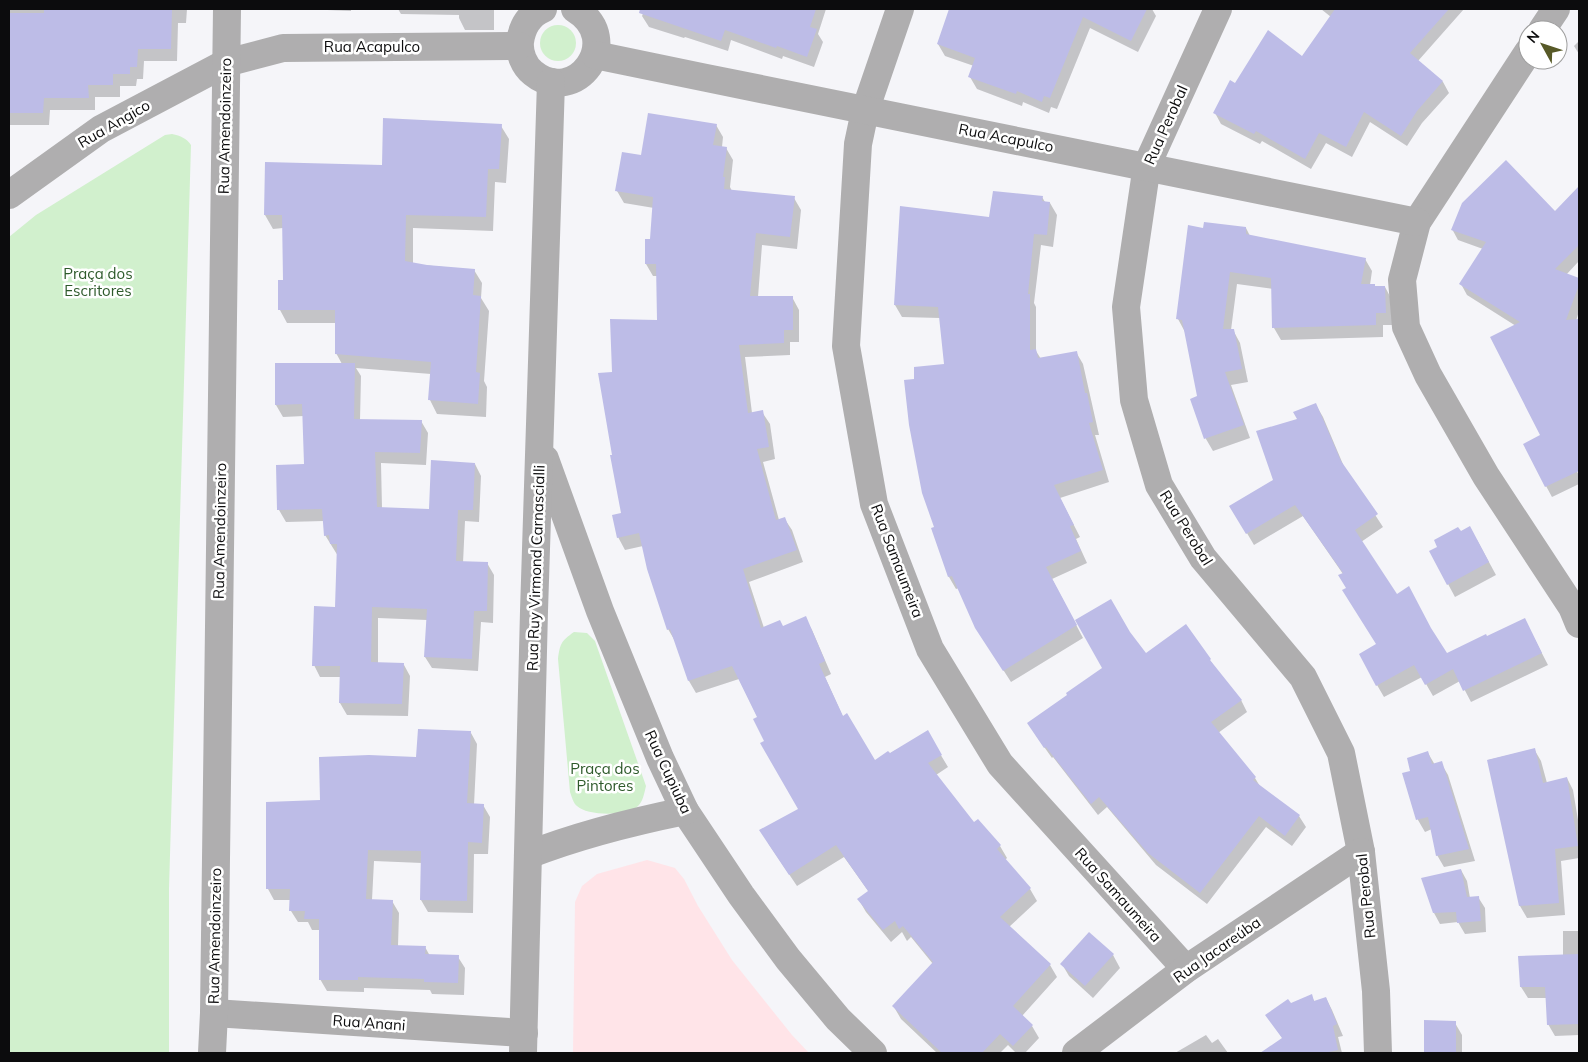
<svg xmlns="http://www.w3.org/2000/svg" width="1588" height="1062" viewBox="0 0 1588 1062" font-family="Mulish,sans-serif">
<style>
.education{fill:#ffe4e8}
.green{fill:#d1f0cd}
.shadow{fill:#0003}
.building{fill:#bdbce7}
.lines{fill:none;stroke-linecap:round;stroke-linejoin:round}
.minor{stroke:#afaeaf;stroke-width:28}
.labels{text-anchor:middle;stroke-width:5;stroke-linejoin:round;paint-order:stroke}
.street-label{font-size:15px;fill:#0c0c0d;stroke:#fff}
.park-label{font-size:15px;fill:#2e5a2b;stroke:#fff}
</style>
<rect width="100%" height="100%" fill="#f5f5f9"/>
<path class="education" d="M647 860 675 868 684 879 698 906 732 960 792 1035 809 1053H573L575 902 582 886 597 874Z"/>
<g class="green">
<circle cx="558" cy="43" r="18"/>
<path d="M172 134C181 136 186 138 191 145L169 889V1053H9V237L36 215 165 135Z"/>
<path d="M574 632 587 633 595 641 646 786C644 794 643 802 637 807 626 816 587 816 577 806 573 803 572 797 570 792L558 659C560 644 561 641 574 632Z"/>
</g>
<g class="shadow">
<path d="M9 9H187L186 23H178L177 61H144L143 79H137L136 86H120V97H95V110H50L49 125H9Z"/>
<path d="M303 9H351V11Z"/>
<path d="M398 9H513H494V30H465L459 18V15L401 14Z"/>
<path d="M645 9H826L818 34 823 42 814 67 783 56 782 59 731 40 728 51 685 37 684 38 649 27 642 16Z"/>
<path d="M951 9H1152L1156 16 1138 52 1090 28 1057 109 1051 107 1049 113 1023 102 1022 106 977 89 970 77 974 66 945 56 938 44Z"/>
<path d="M1321 9H1464L1418 61 1443 82 1449 93 1422 123 1407 146 1370 122 1352 157 1326 143 1311 169 1262 141 1260 144 1221 124 1215 113 1236 84 1302 57 1331 17Z"/>
<path d="M1579 41V54L1574 46Z"/>
<path d="M716 125 723 137 722 147 726 148 733 160 730 187 732 191 794 198 801 210 797 249 762 245 758 297H792L799 310V342H790V355L745 357 752 413 762 412 770 424 775 459 763 462 779 520 784 518 792 530 803 562 749 582 764 628H783L805 618 812 630 831 674 825 677 843 717 875 761 889 754 927 732 948 767 936 775 974 824 1000 846 1007 858 1005 860 1030 889 1037 901 1009 927 1050 965 1057 977 1022 1016 1032 1026 1039 1038 1025 1053H1016L1008 1045 1000 1053H937L901 1019 894 1007 933 964 911 937 907 941 902 932 891 942 866 912 859 900 869 892 844 857 797 886 768 843 800 809 765 741 758 718 739 679 696 693 689 681 675 641 668 629 643 546 625 550 618 537 623 514 613 456V373L658 321 657 276H653L646 264 651 240 654 208 624 203 617 191 642 156Z"/>
<path d="M501 126 509 139 506 183 495 182 493 231 413 228V264L474 270 482 283 481 298 489 311 484 381 487 387 486 417 437 414 430 400 431 374 356 368 361 376 360 420 421 421 428 433 426 465 381 463 382 508 430 511 475 464 481 476 479 522 465 521 463 563H487L494 575 493 623 481 622 478 671 432 668 425 657 427 620 378 618V664L404 665 410 676 408 716 347 715 340 703 341 677H320L314 665 336 608 338 556 325 535 324 521 286 522 279 510 306 465 304 416 283 417 276 405 277 364H342L336 353V323H287L280 310 284 282 283 228 273 229 265 215 267 163 383 166Z"/>
<path d="M1579 188V261L1566 275 1579 280V311L1576 321H1578L1579 323V468L1576 470 1579 475V484L1552 497 1546 486 1542 435 1516 326 1467 295 1461 284 1483 249 1458 240 1452 229 1555 213Z"/>
<path d="M1042 197 1045 202 1050 203 1057 215 1053 247 1041 245 1034 303 1036 307V351L1041 359 1076 352 1083 364 1099 435H1095L1109 482 1060 498 1080 537 1076 539 1087 563 1052 579 1083 638 1011 682 984 640 959 588 956 589 949 577 932 529 935 528 915 380 946 365 940 318 902 317 895 305 990 219Z"/>
<path d="M1246 228 1250 236 1365 259 1372 271 1370 285 1375 287H1385L1392 300 1393 325H1383V337L1281 340 1274 328 1273 289 1237 284 1231 330H1233L1240 343 1248 382 1231 385 1250 438 1213 451 1206 439 1192 399 1199 397 1185 332 1178 319 1205 229Z"/>
<path d="M1316 405 1323 417 1345 469 1383 527 1361 542 1396 596 1435 636 1446 655 1487 638 1531 632 1548 665 1471 702 1460 681 1433 696 1422 677 1384 697 1377 685 1378 645 1347 589 1343 574 1303 516 1254 545 1231 506 1274 480 1298 420Z"/>
<path d="M1460 533 1477 540 1496 575 1455 597 1448 584Z"/>
<path d="M1186 626 1216 669 1241 700 1247 712 1218 733 1255 778 1261 788 1299 816 1306 827 1292 846 1266 827 1207 904 1156 865 1107 807 1098 815 1053 757 1052 758 1035 734 1104 668 1129 634 1146 655Z"/>
<path d="M471 733 477 744 474 805H483L490 817 488 854H474L473 913 428 912 421 900 422 863 374 861 372 900 392 901 399 913 398 946 425 947 430 956 458 957 465 968 464 995 432 994 430 990 364 988V992L327 991 320 979V930H312L308 922H298L291 911V900H274L268 889 321 802Z"/>
<path d="M1534 749 1541 761 1547 783 1567 778 1573 790 1579 826V858L1561 861 1565 915 1527 918 1520 906 1488 760Z"/>
<path d="M1428 753 1435 765 1441 763 1448 775 1475 861 1444 867 1437 855 1432 829 1425 832 1418 820 1412 772Z"/>
<path d="M1461 870 1467 881 1470 898 1478 897 1485 908 1486 932 1465 934 1458 922 1440 924 1434 913Z"/>
<path d="M1563 931H1579V1035L1555 1036 1548 1024 1547 998H1528L1521 987 1563 956Z"/>
<path d="M1113 955 1120 968 1093 998 1069 976 1062 964Z"/>
<path d="M1311 996 1315 1002 1326 998 1332 1010 1343 1036 1338 1037 1342 1053H1262L1283 1039 1267 1015Z"/>
<path d="M1425 1021 1455 1023 1462 1035V1053H1426Z"/>
<path d="M1206 1035 1212 1043 1218 1039 1228 1053H1175Z"/>
</g>
<g class="building">
<path d="M44 9H172L171 49H138L137 67H130V74H113V85H88L89 98H44L43 113H9V13H44Z"/>
<path d="M640 9H816L810 27 817 29 807 57 777 46 776 48 725 30 721 41 639 13Z"/>
<path d="M949 9H1147L1131 41 1083 17 1050 98 1044 96 1042 102 1017 91 1016 94 968 77 975 58 937 44Z"/>
<path d="M1335 9H1449L1410 53 1443 81 1417 111 1401 136 1364 112 1346 147 1319 133 1305 159 1256 131 1254 134 1213 113 1230 80 1235 83 1268 30 1302 56Z"/>
<path d="M648 113 717 124 713 145 727 147 723 177H725L724 189 795 196 790 237 756 233 750 296H793V330H784V343L739 345 748 413 763 410 769 447 757 449 776 520 785 517 797 550 743 569 761 628 780 620 783 626 806 616 825 661 819 664 843 716 847 713 875 760 888 751 890 753 928 730 942 755 928 763 974 822 978 819 1001 845 997 849 1031 888 1000 917 1051 964 1013 1006 1033 1025 1013 1046 1000 1034 982 1053H942L892 1006 933 962 903 926 899 929 895 921 883 930 857 899 868 891 836 845 789 875 759 830 798 809 760 743 764 741 753 719 757 717 732 666 688 681 670 629 667 630 647 569 639 533 617 538 612 515 621 513 610 455H612L598 373 612 372 610 319 657 320 656 264H645V239H650L653 197 615 191 622 152 641 155Z"/>
<path d="M383 118 502 124 499 169H488L486 217 406 215 405 261 427 265 475 269 473 295 481 296 476 372 480 373 478 404 428 400 431 362 335 354V310H278V280H283L282 215H264L265 162 382 165Z"/>
<path d="M1506 160 1555 211 1579 186V245L1555 269 1579 278V285L1566 320 1579 319V471L1545 487 1523 444 1540 435 1490 337 1520 322 1459 284 1486 242 1451 230 1462 203Z"/>
<path d="M993 191 1043 196 1042 201 1050 202 1047 235 1034 234 1028 294H1030V350L1036 349 1038 358 1077 351 1085 393H1087L1093 422 1089 423 1103 470 1054 485 1074 525 1070 526 1081 551 1046 567 1077 625 1003 671 975 628 952 576 948 577 931 528 934 527 922 493 909 425 904 380 914 379V367L944 364 938 307 894 305 900 206 989 217Z"/>
<path d="M1204 222 1246 227V234L1366 258 1361 284H1375V286H1385L1386 313H1376V325L1272 328 1271 278 1230 272 1223 329H1234L1242 369 1225 372 1244 425 1204 439 1190 399 1197 396 1182 320 1176 319 1188 225 1203 228Z"/>
<path d="M275 363H355L354 419 422 420 420 453 375 452 377 507 429 509 431 460 475 463 473 510H458L456 561 488 562 487 611H474L472 659 424 657 427 609 372 607 371 662 404 663 402 704 339 703 340 666H312L314 606 335 607 337 544H330L329 535 324 536 322 509 277 510 276 465 304 464 302 404 275 405Z"/>
<path d="M1316 403 1341 461 1378 514 1355 530 1397 594 1409 586 1431 628 1447 653 1486 634 1487 636 1525 618 1542 653 1463 691 1453 669 1425 685 1414 665 1376 686 1359 654 1376 644 1342 590 1346 588 1338 575 1343 573 1295 505 1246 534 1229 506 1273 480 1256 431 1297 419 1293 412Z"/>
<path d="M1470 526 1489 562 1447 585 1429 551 1437 547 1434 540 1458 527 1461 531Z"/>
<path d="M1111 599 1130 632 1146 653 1186 624 1211 659 1210 660 1242 700 1211 722 1256 777 1253 780 1300 815 1285 836 1259 816 1200 893 1148 853 1099 797 1091 804 1046 747 1044 748 1027 723 1067 695 1066 693 1102 668 1075 620Z"/>
<path d="M418 729 471 731 467 803 484 804 482 843 468 842 467 901 420 900 421 851 368 850 366 899 393 900 391 945 426 946 425 954 459 955 458 983 424 982V979L358 977V980H319V919H304L305 911H289L290 889H266V802L320 800 319 757 369 755 416 757Z"/>
<path d="M1535 748 1543 783 1567 777 1578 846 1555 849 1559 903 1519 906 1487 760Z"/>
<path d="M1428 751 1432 764 1442 761 1469 849 1436 856 1428 817 1416 820 1402 773 1410 771 1407 758Z"/>
<path d="M1461 869 1467 897 1479 896 1481 921 1457 923 1456 912 1433 913 1421 878Z"/>
<path d="M1089 932 1114 954 1085 986 1060 964Z"/>
<path d="M1579 954V1024L1547 1025 1545 987H1520L1518 956Z"/>
<path d="M1312 994 1314 1001 1326 997 1337 1024 1333 1026 1338 1050 1324 1053H1260L1282 1038 1265 1015 1288 999 1291 1003Z"/>
<path d="M1424 1020 1456 1021V1053H1424Z"/>
</g>
<g class="lines">
<g class="minor">
<path d="M543 9C529 15 522 27 520 42 519 53 524 66 533 73 575 108 626 40 575 9"/>
<path d="M900 9 865 111 858 144 846 346 874 504 930 649 1000 764 1186 969"/>
<path d="M1218 9 1147 165 1126 307 1134 400 1159 485 1203 558 1303 677 1341 753 1361 852 1376 991 1378 1053"/>
<path d="M1542 30 1556 9"/>
<path d="M1528 52 1417 222 1402 280 1406 327 1428 375 1486 476 1572 607 1579 624"/>
<path d="M595 55C869 112 1144 165 1417 222"/>
<path d="M9 195 101 129 226 63 283 48 519 46"/>
<path d="M545 459 600 611 660 758 685 811 741 895 788 959 838 1019 873 1053"/>
<path d="M528 855C579 835 631 822 685 811"/>
<path d="M214 1013 524 1033"/>
<path d="M212 1053 214 1013 227 9"/>
<path d="M523 1053 534 611 551 82"/>
<path d="M1076 1053 1186 969 1361 852"/>
</g>
</g>
<g class="labels">
<g class="street-label">
<text x="372" y="52">Rua Acapulco</text>
<text transform="translate(114 124) rotate(-30)" y="5">Rua Angico</text>
<text transform="translate(1166 125) rotate(-66)" y="5">Rua Perobal</text>
<text transform="translate(225 126) rotate(-89)" y="5">Rua Amendoinzeiro</text>
<text transform="translate(1006 138) rotate(11)" y="5">Rua Acapulco</text>
<text transform="translate(1186 528) rotate(58)" y="5">Rua Perobal</text>
<text transform="translate(220 531) rotate(-89)" y="5">Rua Amendoinzeiro</text>
<text transform="translate(897 561) rotate(69)" y="5">Rua Samaumeira</text>
<text transform="translate(536 568) rotate(-88)" y="5">Rua Ruy Virmond Carnascialli</text>
<text transform="translate(668 772) rotate(65)" y="5">Rua Cupiuba</text>
<text transform="translate(1118 895) rotate(48)" y="5">Rua Samaumeira</text>
<text transform="translate(1366 896) rotate(-96)" y="5">Rua Perobal</text>
<text transform="translate(215 936) rotate(-89)" y="5">Rua Amendoinzeiro</text>
<text transform="translate(1217 950) rotate(-35)" y="5">Rua Jacareúba</text>
<text transform="translate(369 1023) rotate(4)" y="5">Rua Anani</text>
</g>
<g class="park-label">
<text x="98" y="279">Praça dos<tspan x="98" dy="17">Escritores</tspan></text>
<text x="605" y="774">Praça dos<tspan x="605" dy="17">Pintores</tspan></text>
</g>
</g>
<rect width="1588" height="1062" fill="none" stroke="#0c0c0d" stroke-width="20"/>
<g transform="translate(1543 45) rotate(310)"><circle r="24" fill="#ffffff" stroke="#9e9e9e"/>
<path d="M0-4L9 19L0 12L-9 19Z" fill="#575927"/>
<text y="-8" font-size="14" font-weight="bold" text-anchor="middle" fill="#0c0c0d">N</text>
</g>
</svg>
